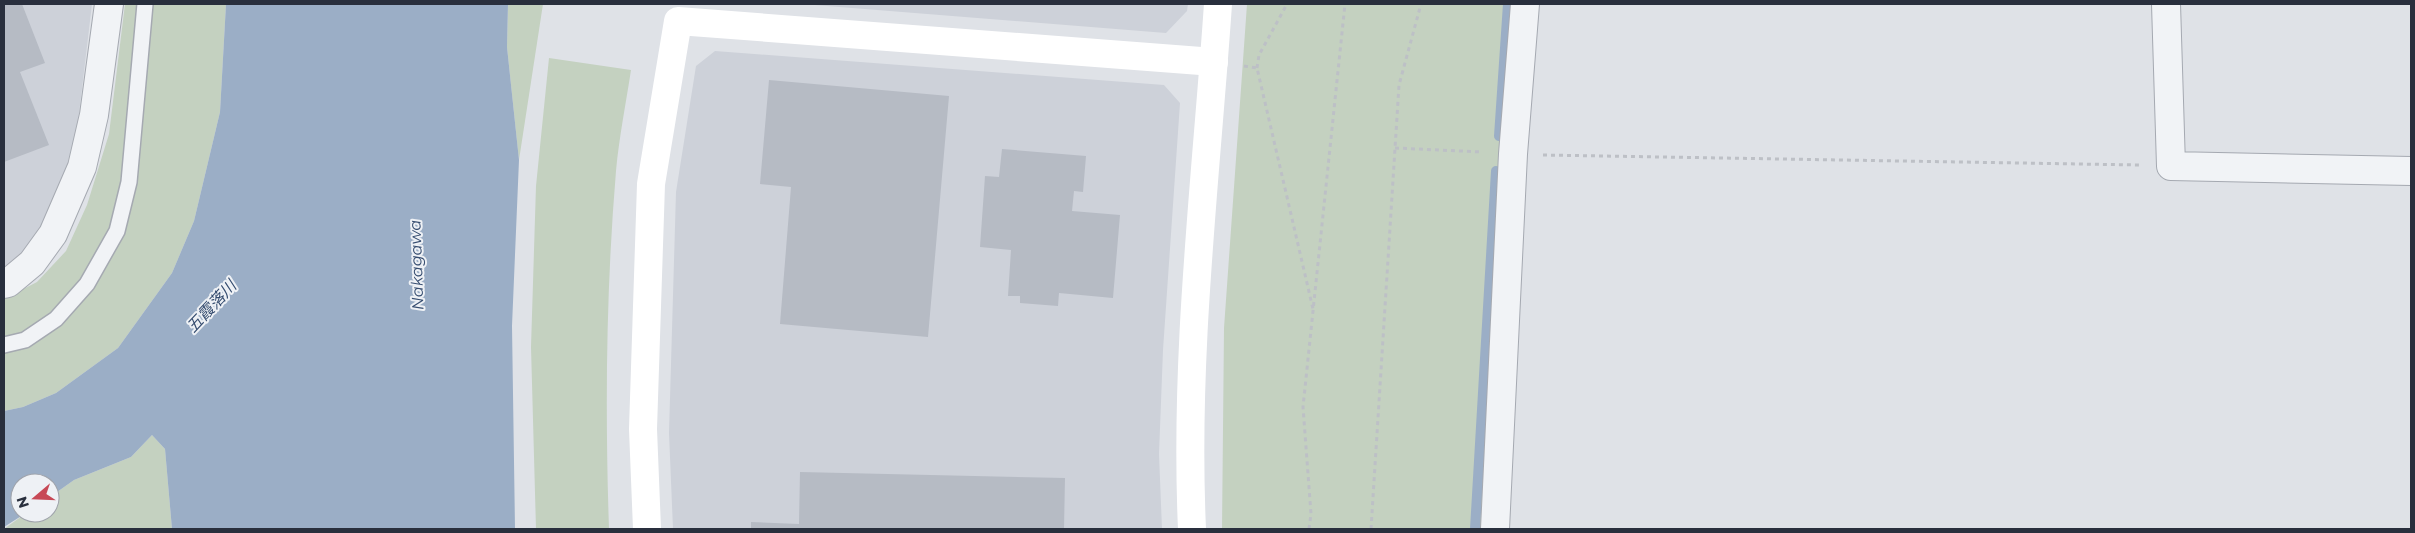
<svg xmlns="http://www.w3.org/2000/svg" width="2415" height="533" viewBox="0 0 2415 533" font-family="Montserrat,'Noto Sans JP',sans-serif">
<style>
.built{fill:#cdd1d9}
.green{fill:#c4d1c0}
.water{fill:#9baec6}
.lines{fill:none;stroke-linecap:round;stroke-linejoin:round}
.stream{stroke:#9baec6;stroke-width:10}
.building{fill:#b6bbc4}
.lane-casing{stroke:#a5a9b1;stroke-width:18}
.street-casing{stroke:#a5a9b1;stroke-width:30}
.path{stroke:#bdc0c6;stroke-width:3;stroke-dasharray:4 4;stroke-linecap:butt}
.lane{stroke:#f1f3f6;stroke-width:15}
.street{stroke:#f1f3f6;stroke-width:28}
.secondary{stroke:#fff;stroke-width:28}
.labels{text-anchor:middle;stroke-width:4;stroke-linejoin:round;paint-order:stroke}
.water-label{font-size:16px;font-style:italic;fill:#354c6f;stroke:#eef1f5}
</style>
<rect width="100%" height="100%" fill="#dfe2e7"/>
<g class="built">
<path d="M4 4H92L78 122 66 170 39 231 27 251 4 268Z"/>
<path d="M802 4H1188L1187 11 1166 33Z"/>
<path d="M715 51 1164 85 1180 103 1163 350 1159 454 1162 529H673L669 433 676 192 696 66Z"/>
</g>
<g class="green">
<path d="M125 4H226L220 112 194 221 172 273 118 348 56 393 23 407 4 411V299L37 282 66 251 87 205 109 134Z"/>
<path d="M508 4H543L519 160 507 47Z"/>
<path d="M1247 4H1514L1504 136 1481 529H1222L1224 328Z"/>
<path d="M549 58 631 70C626 103 619 138 616 171 606 290 605 410 609 529H536L531 347 536 186Z"/>
<path d="M152 435 165 449 172 529H4L26 513H50V497L74 480 131 457Z"/>
</g>
<path class="water" d="M226 4H508L507 47 519 160 512 326 515 529H172L165 449 152 435 131 457 74 480 50 497V483H20V513H26L4 527V411L23 407 56 393 118 348 172 273 194 221 220 112Z"/>
<g class="lines">
<g class="stream">
<path d="M1499 136 1508 4"/>
<path d="M1475 529 1496 171"/>
</g>
</g>
<g class="building">
<path d="M4 4H22L45 63 20 72 49 145 4 162Z"/>
<path d="M769 80 949 96 928 337 780 324 791 187 760 184Z"/>
<path d="M1002 149 1086 156 1083 192 1074 191 1072 211 1120 215 1113 298 1059 293 1058 306 1020 303V296H1008L1011 250 980 247 985 176 999 177Z"/>
<path d="M800 472 1065 478 1064 529H751V522L799 524Z"/>
</g>
<g class="lines">
<g class="lane-casing">
<path id="lane" d="M4 345 25 340 56 319 87 284 117 231 129 182 145 4"/>
</g>
<g class="street-casing">
<g id="street">
<path d="M2166 4 2171 166 2411 171"/>
<path d="M4 284 8 283 32 263 53 234 82 167 94 115 109 4"/>
<path d="M1495 529 1513 154 1525 4"/>
</g>
</g>
<g class="path">
<path d="M1244 66 1257 68 1313 309"/>
<path d="M1257 68 1259 55 1287 4"/>
<path d="M1395 148 1482 152"/>
<path d="M1543 155 2139 165"/>
<path d="M1309 529 1311 514 1303 407 1345 4"/>
<path d="M1371 529 1399 85 1421 4"/>
</g>
<use href="#lane" class="lane"/>
<use href="#street" class="street"/>
<g class="secondary">
<path d="M647 529 643 429 651 184 678 21 1214 62"/>
<path d="M1192 529C1184 354 1206 179 1218 4"/>
</g>
</g>
<g class="labels">
<g class="water-label">
<text transform="translate(416 265) rotate(-92)" y="6">Nakagawa</text>
<text transform="translate(211 306) rotate(-47)" y="6">五霞落川</text>
</g>
</g>
<rect width="2415" height="533" fill="none" stroke="#292f3d" stroke-width="10"/>
<g transform="translate(35 498) rotate(251)"><circle r="24" fill="#eef1f5" stroke="#9fa3ab"/>
<path d="M0-4L9 19L0 12L-9 19Z" fill="#c74956"/>
<text y="-8" font-size="14" font-weight="bold" text-anchor="middle" fill="#292f3d">N</text>
</g>
</svg>
